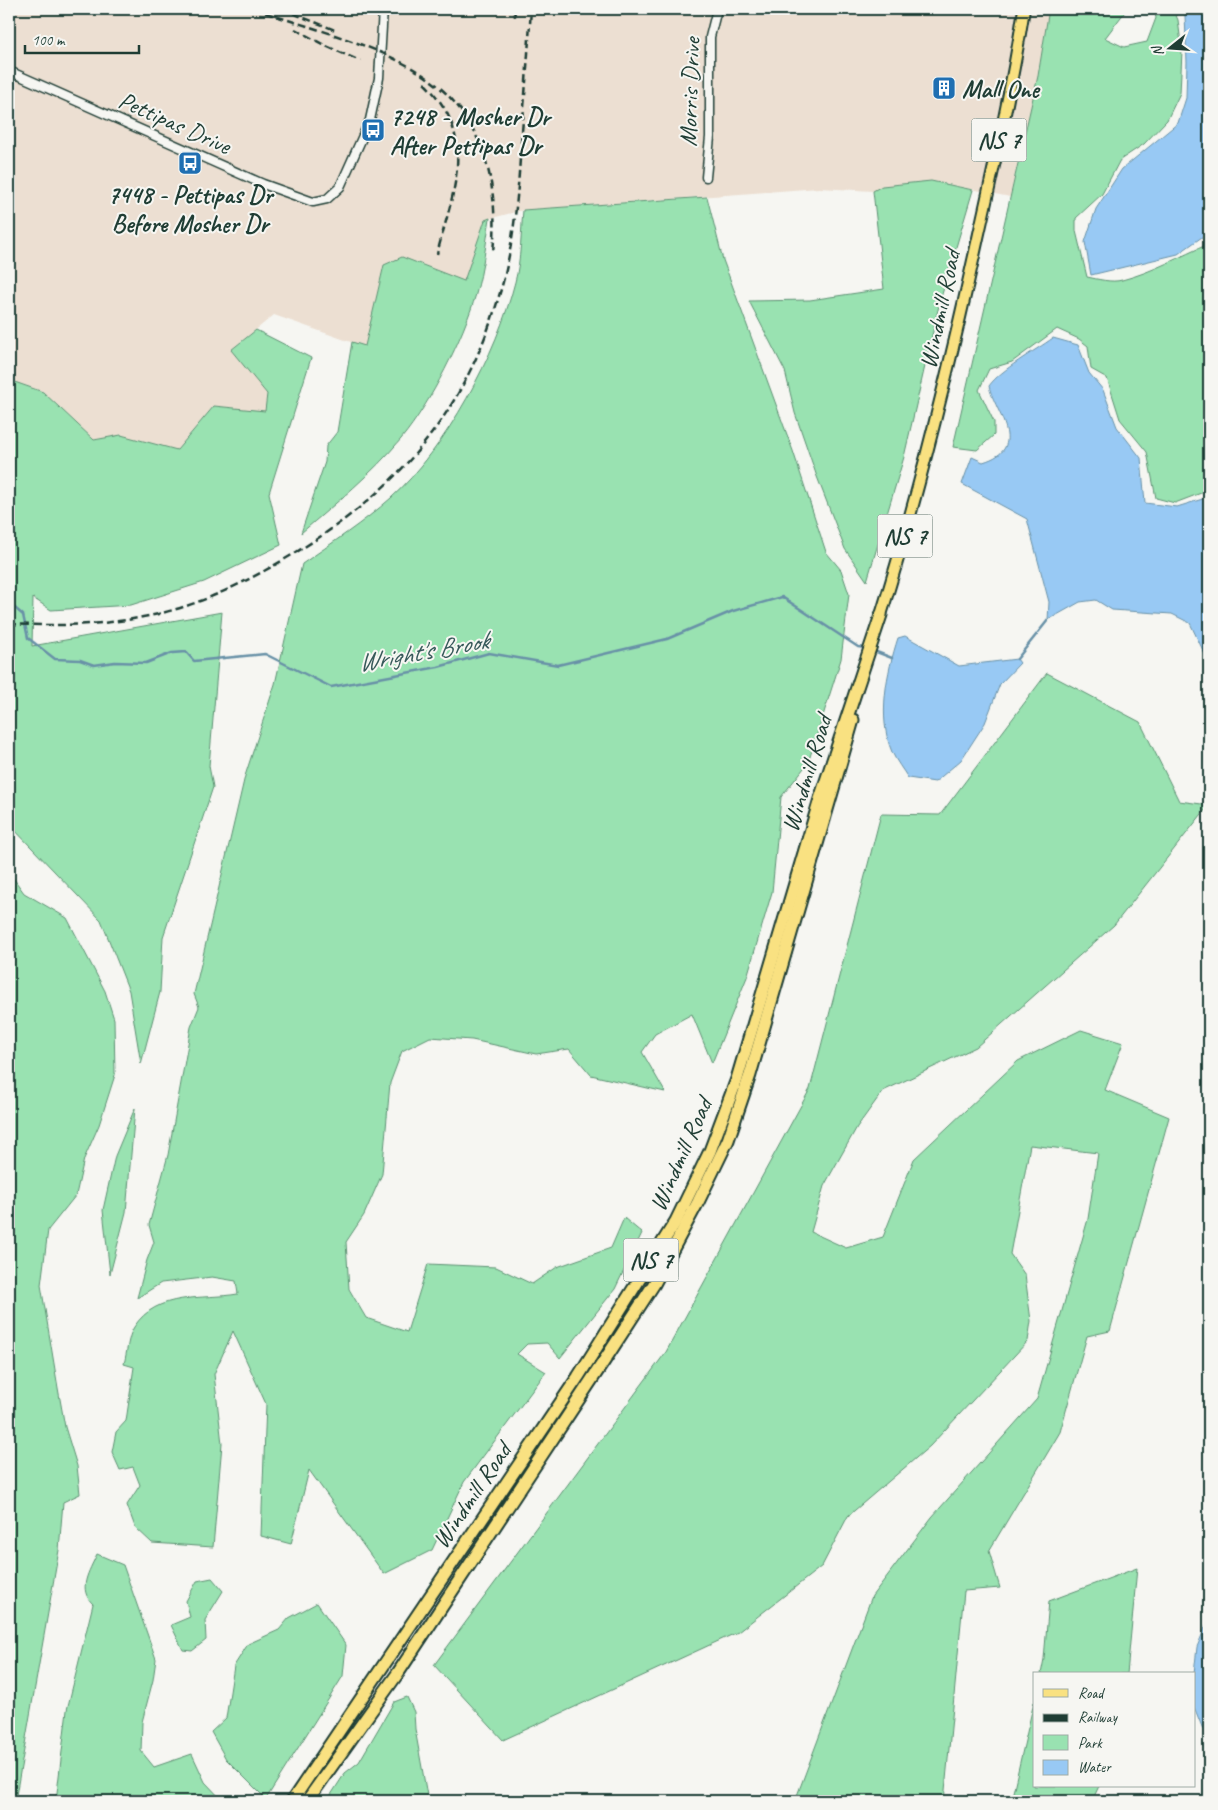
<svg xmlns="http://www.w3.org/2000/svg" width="1218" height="1810" viewBox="0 0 1218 1810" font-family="Caveat,sans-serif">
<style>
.built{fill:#ecdfd2}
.green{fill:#99e2b1;stroke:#5c9072}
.water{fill:#98c9f4;stroke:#6891a7}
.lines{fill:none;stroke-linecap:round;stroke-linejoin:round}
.stream{stroke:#6891a7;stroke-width:2.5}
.minor-casing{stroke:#1f3d34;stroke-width:11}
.major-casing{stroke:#1f3d34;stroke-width:14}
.highway-casing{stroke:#1f3d34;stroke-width:15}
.minor{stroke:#f6f6f2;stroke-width:8}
.major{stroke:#f9e181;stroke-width:10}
.highway{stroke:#f9e181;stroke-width:11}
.rail{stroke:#1f3d34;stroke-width:2.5;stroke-dasharray:8 4;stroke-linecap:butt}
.labels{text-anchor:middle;stroke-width:4;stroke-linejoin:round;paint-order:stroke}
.shield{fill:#f6f6f2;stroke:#60746d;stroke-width:1}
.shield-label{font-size:24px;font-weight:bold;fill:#1f3d34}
.poi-label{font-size:25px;font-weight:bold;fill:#1f3d34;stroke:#f6f6f2;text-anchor:start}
.street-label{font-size:25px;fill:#1f3d34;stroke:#f6f6f2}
.water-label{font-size:26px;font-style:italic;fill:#37595a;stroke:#f6f6f2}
</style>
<rect width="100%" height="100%" fill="#f6f6f2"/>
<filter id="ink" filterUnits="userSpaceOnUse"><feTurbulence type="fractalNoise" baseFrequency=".02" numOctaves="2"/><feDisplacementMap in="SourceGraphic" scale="10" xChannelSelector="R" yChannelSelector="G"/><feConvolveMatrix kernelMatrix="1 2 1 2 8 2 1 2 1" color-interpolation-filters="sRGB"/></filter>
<g filter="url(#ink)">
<path class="built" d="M9 9H1049L1038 76 1010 197 931 181 882 186 873 191 819 188 523 210 485 220 464 281 402 257 384 265 365 347 274 315 231 350 267 394 265 412 214 406 177 450 121 435 94 440 43 392 9 380Z"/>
<g class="green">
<path d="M1049 9H1127L1105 38 1124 47 1147 42 1156 18 1154 9H1173L1178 20 1182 51 1180 93 1167 120 1144 144 1120 160 1102 194 1076 218V231L1087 277C1097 279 1112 283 1122 280 1153 272 1180 256 1209 244V490L1175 503 1156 498 1147 452 1120 419 1107 378 1091 369 1088 346 1079 339 1057 329 1012 362 989 369 979 390 994 422V435L977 450 953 447 1038 76Z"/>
<path d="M931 181 973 190 940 301 904 457 867 581 845 549 816 474 795 413 785 371 749 301 810 300 884 289 873 191 882 186Z"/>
<path d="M707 197 723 260 793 451 826 552 841 570 849 594 841 659 808 763 781 797 772 892 747 977 712 1063 692 1014 655 1034 642 1052 665 1092 591 1075 569 1049 536 1054 472 1040 430 1037 402 1051 390 1083 382 1174 364 1215 346 1242 349 1289 366 1318 407 1332 428 1264 496 1267 532 1284 557 1267 611 1248 624 1218 642 1233 615 1289 560 1358 547 1343 527 1344 517 1354 546 1372 464 1482 432 1550 384 1574 309 1470 291 1544 261 1536 266 1404 233 1331 214 1374 222 1444 213 1547 152 1543 135 1527 127 1505 140 1485 133 1467 120 1470 112 1452 116 1432 126 1421 134 1367 124 1364C127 1353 128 1336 134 1327 157 1291 202 1300 238 1294L236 1281 212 1277 161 1283 137 1298 147 1260 154 1242 149 1225 168 1155 191 1027 199 1007 194 994 245 776 275 684 302 564C332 543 364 522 391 498 446 449 497 353 515 282 521 260 521 233 523 210Z"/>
<path d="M490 218C486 243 483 270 476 294 463 338 431 403 401 439 372 474 336 503 301 533L325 462 326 446 337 432 352 342 365 346 384 265 402 257 464 281 485 220Z"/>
<path d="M256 330 311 358 269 493 281 545 204 582 131 605 51 610 33 598 32 646 222 612 209 766 213 787 163 937 160 992 141 1064 129 991 101 920 9 824V380L43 392 94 440 121 435 177 450 214 406 265 411 267 394 231 350Z"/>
<path d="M1047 673 1140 722 1179 801 1209 805 1114 925 976 1047 883 1091 857 1127 824 1186 811 1232 846 1248 883 1237 914 1159 1018 1061 1081 1030 1123 1043 1105 1090 1169 1117 1110 1331 1087 1336 1060 1432 989 1551 1000 1588 964 1591 944 1801H795L872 1596 932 1517 1037 1399 1088 1219 1098 1153 1030 1145 1010 1254 1025 1275 1031 1321 1028 1341 930 1446 848 1516 822 1566 738 1632 503 1740 434 1665 666 1352 810 1089 881 814 940 815Z"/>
<path d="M9 872 24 893 67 918 105 991 114 1019 115 1075 99 1125 84 1159 76 1195 48 1230 41 1285 58 1388 65 1427 77 1466 80 1494 63 1502 59 1550 15 1801H9Z"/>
<path d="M135 1108 126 1212 110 1274 103 1210 115 1156Z"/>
<path d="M97 1554 123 1565 156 1659 153 1680 142 1722 141 1751 154 1767 192 1754 205 1782 223 1801H56L67 1710 93 1604C77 1589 89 1572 97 1554Z"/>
<path d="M1137 1568 1127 1674H1041L1044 1659 1049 1601Z"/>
<path d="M212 1578 223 1591 205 1620 206 1640 192 1651 183 1650 171 1625 190 1617 186 1601 197 1581Z"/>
<path d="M317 1603 346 1645 343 1676 266 1799 226 1759 211 1732 226 1718 234 1666 248 1644 279 1630 289 1618Z"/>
<path d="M407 1697 414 1712 415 1729 428 1801H327L345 1773 359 1762 394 1702Z"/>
<path d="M1034 1702V1786H1099L1092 1801H1011Z"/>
</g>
<g class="water">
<path d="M1182 9H1209V232L1178 254 1091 275 1085 242 1096 209 1122 169 1178 123 1186 98 1187 62 1185 16Z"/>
<path d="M1053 338 1078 345 1089 373 1103 390 1117 427 1141 458 1145 503 1177 507 1209 497V663L1190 623 1172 614 1112 610 1096 600 1080 602 1048 620 1049 602 1027 519 962 484 972 457 983 462C1030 448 995 413 989 386 1000 370 1035 351 1053 338Z"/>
<path d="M905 636 959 666 1017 659 1020 663 1000 684 985 723 961 760 935 782 908 778C903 770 896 761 892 752 877 717 887 672 898 638Z"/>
<path d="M1209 1618V1744L1194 1707V1674L1197 1647Z"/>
</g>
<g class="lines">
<g class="stream">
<path d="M9 603 23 615 28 638 55 659 80 660 94 665 115 662 146 663 172 653 186 652 194 661 265 654 331 687 438 667 489 653 558 665 667 639 733 611 782 597 858 647 866 648"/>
<path d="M874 651 892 658"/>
<path d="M1017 659 1048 620"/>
</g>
<g class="minor-casing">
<g id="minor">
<path d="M9 71 263 184 313 202 327 199 340 187 370 120 379 78 383 9"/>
<path d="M706 177 710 137V37L717 9"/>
</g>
</g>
<g class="major-casing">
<path id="major" d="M881 615C920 490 950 365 978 238 995 162 1012 86 1024 9"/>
</g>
<g class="highway-casing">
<g id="highway">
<path d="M292 1801 578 1377 676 1221 710 1151 737 1079 820 799 881 615"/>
<path d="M307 1801 398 1673 604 1361 654 1284 698 1202 728 1140 750 1075 853 720"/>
</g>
</g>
<use href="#minor" class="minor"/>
<use href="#major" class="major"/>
<use href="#highway" class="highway"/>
<g class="rail">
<path d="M254 9C307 27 369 42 417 71 482 110 500 181 493 252"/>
<path d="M282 9 335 30"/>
<path d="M514 9 515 17"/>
<path d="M295 29 326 46 360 61"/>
<path d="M424 83C479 136 453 191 437 254"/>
<path d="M9 624C53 626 100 626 143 617 194 608 241 585 285 559 399 491 468 412 503 282 515 236 518 190 521 143 525 99 528 54 531 9"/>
</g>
</g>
</g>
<defs>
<g id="building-square" transform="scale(1.25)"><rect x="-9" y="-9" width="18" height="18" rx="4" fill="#1f6fb2" stroke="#f6f6f2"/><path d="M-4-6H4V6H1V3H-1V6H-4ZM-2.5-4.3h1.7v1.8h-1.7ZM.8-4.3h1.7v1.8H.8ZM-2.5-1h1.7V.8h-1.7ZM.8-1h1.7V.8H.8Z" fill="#fff"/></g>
<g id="bus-square" transform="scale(1.25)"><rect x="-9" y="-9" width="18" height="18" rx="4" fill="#1f6fb2" stroke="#f6f6f2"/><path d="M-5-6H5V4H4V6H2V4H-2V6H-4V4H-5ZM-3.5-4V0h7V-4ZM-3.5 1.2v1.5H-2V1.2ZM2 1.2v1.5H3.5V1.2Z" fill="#fff"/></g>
</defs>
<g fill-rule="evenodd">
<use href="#building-square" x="944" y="88"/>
<use href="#bus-square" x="373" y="130"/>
<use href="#bus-square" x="190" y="163"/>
</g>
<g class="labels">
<g class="shield">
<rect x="971.5" y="118.5" width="55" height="43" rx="4"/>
<rect x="877.5" y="514.5" width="55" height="43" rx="4"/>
<rect x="623.5" y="1238.5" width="55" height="43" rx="4"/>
</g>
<g class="shield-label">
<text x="999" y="148">NS 7</text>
<text x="905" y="544">NS 7</text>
<text x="651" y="1268">NS 7</text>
</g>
<g class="poi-label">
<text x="962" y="97">Mall One</text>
<text x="390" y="125">7248 - Mosher Dr<tspan x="390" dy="29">After Pettipas Dr</tspan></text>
<text x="190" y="203" text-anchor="middle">7448 - Pettipas Dr<tspan x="190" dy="29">Before Mosher Dr</tspan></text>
</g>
<g class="street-label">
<text transform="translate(689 92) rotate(-88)" y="9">Morris Drive</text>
<text transform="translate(175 122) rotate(24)" y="9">Pettipas Drive</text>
<text transform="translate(939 309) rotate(-78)" y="9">Windmill Road</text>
<text transform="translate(806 773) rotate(-73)" y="9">Windmill Road</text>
<text transform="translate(680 1154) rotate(-66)" y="9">Windmill Road</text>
<text transform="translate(471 1495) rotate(-56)" y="9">Windmill Road</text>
</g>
<g class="water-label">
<text transform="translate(423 651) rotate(-10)" y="9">Wright's Brook</text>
</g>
</g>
<rect width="1218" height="1810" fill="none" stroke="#f6f6f2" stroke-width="30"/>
<rect x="15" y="15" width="1188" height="1780" fill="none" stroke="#1f3d34" stroke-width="2" filter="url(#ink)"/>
<rect x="1033" y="1672" width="162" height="115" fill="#f6f6f2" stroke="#a0aca6"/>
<rect x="1043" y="1689" width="25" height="8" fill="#f9e181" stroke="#a0aca6"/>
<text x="1078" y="1698" font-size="15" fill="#1f3d34">Road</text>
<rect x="1043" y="1714" width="25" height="8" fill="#1f3d34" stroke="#a0aca6"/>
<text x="1078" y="1722" font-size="15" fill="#1f3d34">Railway</text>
<rect x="1043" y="1735" width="25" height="15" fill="#99e2b1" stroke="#a0aca6"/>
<text x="1078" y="1748" font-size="15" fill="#1f3d34">Park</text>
<rect x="1043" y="1760" width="25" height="15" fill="#98c9f4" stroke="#a0aca6"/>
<text x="1078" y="1772" font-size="15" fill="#1f3d34">Water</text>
<g transform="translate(1170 48) rotate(253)" stroke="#f6f6f2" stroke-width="4" paint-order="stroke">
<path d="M0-4L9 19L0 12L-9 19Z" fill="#1f3d34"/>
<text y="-8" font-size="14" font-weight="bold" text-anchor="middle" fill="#1f3d34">N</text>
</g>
<path d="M25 45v8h114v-8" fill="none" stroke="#1f3d34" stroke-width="2.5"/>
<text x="32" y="45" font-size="15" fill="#1f3d34" stroke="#f6f6f2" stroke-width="4" paint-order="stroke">100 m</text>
</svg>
